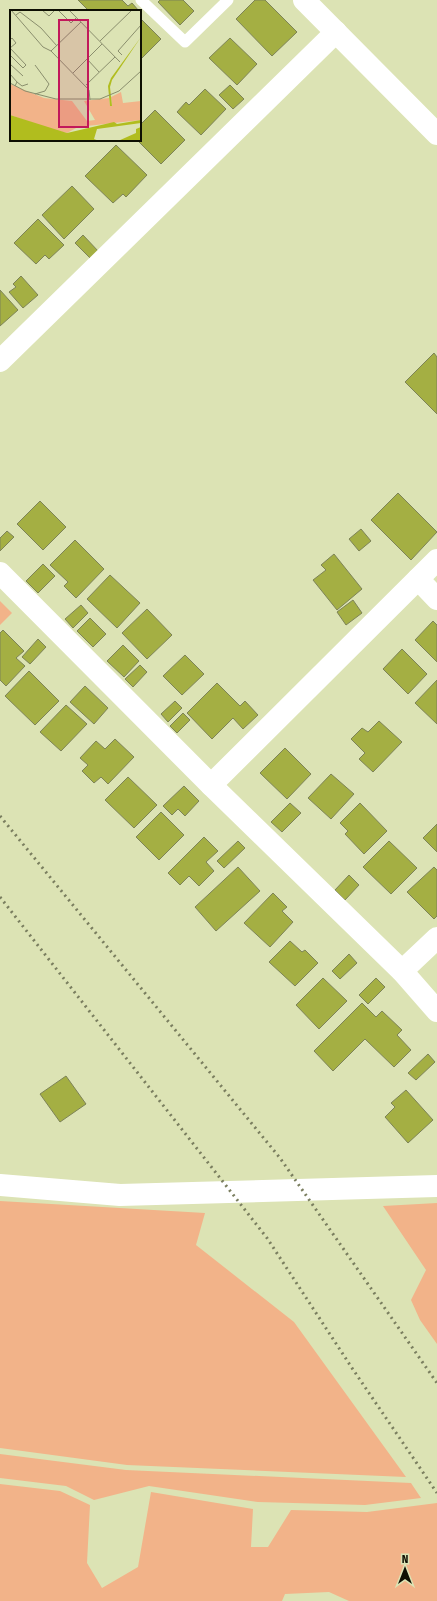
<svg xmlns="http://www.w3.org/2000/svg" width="437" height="1601" viewBox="0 0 437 1601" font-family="'Fira Sans Condensed',sans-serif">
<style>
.green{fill:#f2b389}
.building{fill:#a4af43;stroke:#7d8357}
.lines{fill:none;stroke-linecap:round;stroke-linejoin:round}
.service{stroke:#fff;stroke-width:11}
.minor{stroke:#fff;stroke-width:22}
.rail{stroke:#7a7e5f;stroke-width:3;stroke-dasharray:2 4;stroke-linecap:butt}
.inset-road{fill:none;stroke:#8a8e6d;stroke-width:1}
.view{fill:#c2185b;fill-opacity:0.15;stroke:#c2185b;stroke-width:2}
.inset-edge{fill:none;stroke:#0e0f02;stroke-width:2}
</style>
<rect width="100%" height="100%" fill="#dce3b4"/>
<g class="green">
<path d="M0 601 12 613 0 625Z"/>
<path d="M0 1201 205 1213 196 1245 294 1322 406 1477 127 1465 0 1448Z"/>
<path d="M437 1203V1344L420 1320 411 1300 426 1270 383 1206Z"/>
<path d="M0 1454 126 1470 411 1483 421 1498 365 1505 258 1502 149 1486 94 1500 66 1486 0 1478Z"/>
<path d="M0 1484 60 1491 90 1505 87 1563 102 1588 138 1567 151 1492 253 1509 251 1547H268L291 1510 367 1512 437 1503V1601H349L329 1592 285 1594 282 1601H0Z"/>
</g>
<g class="building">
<path d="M78 0H122L128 6 132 3 139 11H89Z"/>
<path d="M160 0H183L194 11 180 25 158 2Z"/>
<path d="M255 0H265L297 32 272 56 236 19Z"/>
<path d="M140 18 161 39 140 60Z"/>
<path d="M230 38 257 64 237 85 209 58Z"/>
<path d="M230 85 244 99 233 109 219 95Z"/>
<path d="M205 89 226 109 201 135 177 112 186 102 189 105Z"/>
<path d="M155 110 185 140 161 164 137 140H140V125Z"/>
<path d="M116 145 147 175 126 197 123 194 113 203 85 176Z"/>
<path d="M72 186 94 209 64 239 42 215Z"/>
<path d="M38 219 64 245 49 259 45 255 36 264 14 243Z"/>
<path d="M83 235 99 252 91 259 75 243Z"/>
<path d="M21 276 38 295 23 308 9 292 16 287 13 284Z"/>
<path d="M0 290 18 310 0 326Z"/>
<path d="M434 353 437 357V414L405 382Z"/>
<path d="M398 493 437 532 411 560 371 520Z"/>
<path d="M40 501 66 527 43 550 17 524Z"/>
<path d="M361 529 371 541 359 551 349 539Z"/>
<path d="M7 531 14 537 0 551V538Z"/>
<path d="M75 540 104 569 76 598 64 586 68 582 50 565Z"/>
<path d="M334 554 362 589 337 610 313 580 326 570 321 565Z"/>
<path d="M43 564 55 576 38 593 26 581Z"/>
<path d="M110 575 140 603 117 628 87 599Z"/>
<path d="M353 600 362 613 346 625 337 612Z"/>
<path d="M81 605 88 613 73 628 65 619Z"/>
<path d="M147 609 172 635 147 659 122 633Z"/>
<path d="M90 618 106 634 93 647 77 631Z"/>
<path d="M433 621 437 625V662L415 640Z"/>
<path d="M3 630 24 651 16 658 25 666 6 686 0 680V633Z"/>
<path d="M38 639 46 647 30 664 22 657Z"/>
<path d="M123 645 139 661 124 677 107 661Z"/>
<path d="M402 649 427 674 408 694 383 669Z"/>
<path d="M185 655 204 674 182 695 163 676Z"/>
<path d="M140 665 147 672 133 687 125 679Z"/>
<path d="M29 671 59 701 35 725 5 696Z"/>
<path d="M437 680V724L415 703Z"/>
<path d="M217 683 240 706 245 701 258 715 243 729 233 718 212 739 187 713Z"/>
<path d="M85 686 108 708 94 724 70 702Z"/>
<path d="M175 701 182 708 168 722 161 714Z"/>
<path d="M66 705 87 724 61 751 40 732Z"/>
<path d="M183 713 190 720 177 733 170 726Z"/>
<path d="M379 721 402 742 373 772 359 759 365 753 351 739 362 728 368 732Z"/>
<path d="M115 739 134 757 108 784 101 777 94 783 82 771 88 765 80 758 96 741 105 749Z"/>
<path d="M285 748 311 774 287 799 260 773Z"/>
<path d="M331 774 354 794 331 819 308 798Z"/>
<path d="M128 777 157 805 134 828 105 800Z"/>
<path d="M184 786 199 801 185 816 178 809 172 815 163 806Z"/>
<path d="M290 803 301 813 282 832 271 822Z"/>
<path d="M360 803 387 831 364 854 345 834 348 831 340 823Z"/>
<path d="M161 812 184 835 159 860 136 837Z"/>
<path d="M437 824V852L423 838Z"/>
<path d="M204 837 218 851 206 862 214 871 199 886 189 876 180 885 168 873Z"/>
<path d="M238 841 245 848 224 868 217 861Z"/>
<path d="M389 841 417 868 391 894 363 867Z"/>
<path d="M238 867 260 891 216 931 195 907Z"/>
<path d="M434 867 437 870V916L434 919 407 892Z"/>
<path d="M349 875 359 885 345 900 335 890Z"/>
<path d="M273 893 287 907 282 911 293 922 270 947 244 923Z"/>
<path d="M290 941 302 952 305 950 318 963 295 986 269 962Z"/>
<path d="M349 954 357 963 340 979 332 971Z"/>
<path d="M323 978 347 1001 319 1029 296 1005Z"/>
<path d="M376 978 385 987 368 1004 359 995Z"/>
<path d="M362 1003 376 1017 382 1011 402 1030 397 1035 411 1050 394 1067 365 1039 333 1071 314 1051Z"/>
<path d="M428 1054 435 1062 416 1080 408 1073Z"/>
<path d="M66 1076 86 1104 60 1122 40 1094Z"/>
<path d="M406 1090 433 1120 408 1143 385 1117 395 1107 391 1103Z"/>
</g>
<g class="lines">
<path class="service" d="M141 0 185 42 228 0"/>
<g class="minor">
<path d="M304 0 437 134"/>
<path d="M0 361 336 32"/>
<path d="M0 573 211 785 402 971 437 1011"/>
<path d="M418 579 437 599"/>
<path d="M211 785 437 560"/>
<path d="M402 971 437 938"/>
<path d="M0 1185 120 1195 437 1186"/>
</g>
<g class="rail">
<path d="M0 816 280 1158 437 1383"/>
<path d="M0 897 267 1238 352 1368 437 1493"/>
</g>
</g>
<g transform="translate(10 10)">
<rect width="131" height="131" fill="#dce3b4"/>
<path d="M0 74 34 88 62 91 77 111 85 110 74 91 99 88 100 96H102L101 87 111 82 113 93 131 91V110L68 117 57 123 40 119 0 105Z" fill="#f2b389"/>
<path d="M131 27 102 70 100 77 102 96H100L98 76 101 68ZM0 105 57 123 104 112 107 114 131 110V113L87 119 84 129 89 131H0ZM131 117V131H108L126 123V119Z" fill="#b1bd1e"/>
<path class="inset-road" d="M1 0 33 37 41 41 79 80 80 90M32 0 39 6 45 0M48 0 61 13 66 8M59 0 110 52M6 5 10 2 31 18 47 36M0 30 2 28 6 33 0 38M90 31 122 0M41 41 71 12M0 45 13 58 16 55 0 38M112 45 108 41 131 15M77 49 89 62M0 54 13 66M63 63 92 34M0 64 7 72 5 76M7 72 12 76 18 74M0 73 15 81 46 89H90L109 81 131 61M76 75 105 47M25 84 35 81 39 74 25 55"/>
<path class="view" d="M49 10H78V117H49Z"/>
<rect width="131" height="131" class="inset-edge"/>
</g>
<g transform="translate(405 1569)" stroke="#dce3b4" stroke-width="3" paint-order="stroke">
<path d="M0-3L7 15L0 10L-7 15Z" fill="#0e0f02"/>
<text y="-6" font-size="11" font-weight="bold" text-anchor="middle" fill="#0e0f02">N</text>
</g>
</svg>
